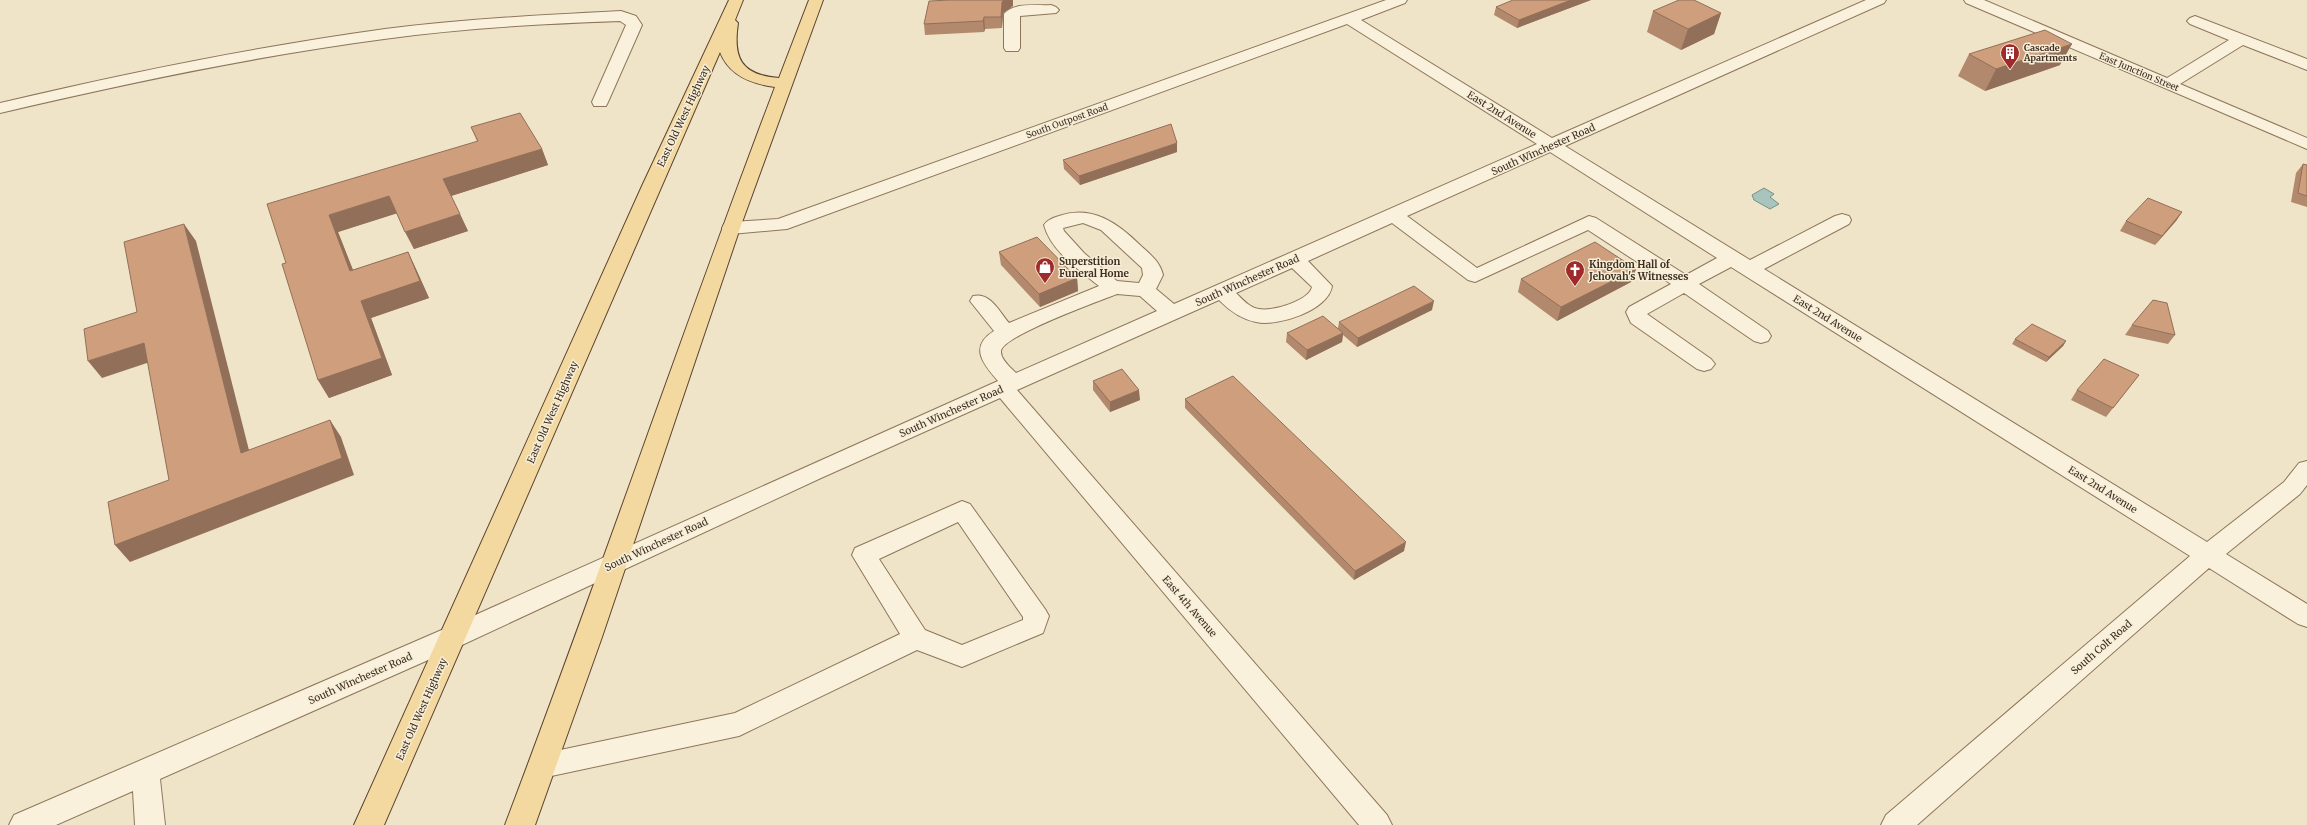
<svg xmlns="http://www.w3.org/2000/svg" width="2307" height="825" viewBox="0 0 2307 825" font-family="Merriweather,serif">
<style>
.water{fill:#a9c4bc;stroke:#6f938a}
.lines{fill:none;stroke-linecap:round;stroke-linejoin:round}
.minor-casing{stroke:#8d765c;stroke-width:2}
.major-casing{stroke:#5b4430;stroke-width:2}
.minor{fill:#faf1dc;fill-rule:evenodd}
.major{fill:#f3d9a0;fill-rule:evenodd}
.wall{fill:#b2896c}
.shaded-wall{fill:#916f58}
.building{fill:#cf9f7d;stroke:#916f58}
.labels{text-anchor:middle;stroke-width:3;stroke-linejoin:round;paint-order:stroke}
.far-poi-label{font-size:9px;font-weight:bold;fill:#3d2e20;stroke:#f7eed8;text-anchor:start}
.far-street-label{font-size:9px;fill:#3d2e20;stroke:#f7eed8}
.street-label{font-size:10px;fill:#3d2e20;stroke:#f7eed8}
.poi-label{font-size:10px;font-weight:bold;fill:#3d2e20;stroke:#f7eed8;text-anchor:start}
</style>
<rect width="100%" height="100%" fill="#f0e4c8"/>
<path class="water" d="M1764 188 1774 194 1770 197 1779 204 1770 209 1754 200 1752 195Z"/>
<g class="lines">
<g class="minor-casing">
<g id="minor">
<path d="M1386 0H1407L1405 3 1361 20 1552 138 1866 0H1886L1884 3 1565 146 1750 260 1835 216 1842 214 1849 216 1851 220 1849 224 1764 269 2207 542 2284 482 2299 463 2307 461V485L2300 494 2226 554 2307 604V627L2298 624 2209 568 1917 825H1881L1886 815 2190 556 1731 267 1699 284 1768 331 1771 336 1768 341 1761 343 1754 341 1684 293 1647 314 1711 359 1715 364 1711 369 1704 371 1697 369 1631 323 1626 312 1629 307 1671 284 1588 230 1475 282 1468 280 1392 223 1308 261 1332 286C1329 310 1278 327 1256 322 1241 319 1230 311 1219 300L1017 390 1387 815 1392 825H1359L1000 398 821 478 462 645 160 779 165 825H135L133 791 56 825H9L14 815 444 629 998 381C984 365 968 347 994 331L970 301 973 296C990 292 999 311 1009 323L1099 286C1079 270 1051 251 1044 225 1047 220 1053 218 1059 216 1092 204 1119 224 1141 246 1151 255 1160 262 1163 275L1156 289 1174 304 1537 144 1347 24 787 229 731 234 724 232 722 228 724 224 731 222 778 219ZM1550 152 1717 258 1686 275 1596 218 1589 216 1477 268 1407 216ZM1083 223 1101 230 1142 268 1143 275 1139 283 1117 281 1084 253 1064 231 1063 228ZM1292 268 1312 287C1309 301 1271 312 1259 309 1250 308 1242 299 1236 293ZM1117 294 1140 296 1157 311 1016 373C1011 368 1000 359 1001 351 1002 336 1099 301 1117 294Z"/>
<path d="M1964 0H1984L2167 78 2229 40 2190 24 2187 21 2190 18 2195 16 2307 59V70L2243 45 2180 84 2307 138V149L1966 3Z"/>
<path d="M1051 5 1056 7 1059 10 1056 13 1020 16V48L1018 51H1006L1004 48V14C1013 2 1038 6 1051 5Z"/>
<path d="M621 11 636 16 642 25 608 102 606 106H594L592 102 626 25 620 21C541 24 462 28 384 39 255 56 127 83 0 113V103C127 73 255 47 385 29 463 19 542 15 621 11Z"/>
<path d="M962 501 970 504 1045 609 1049 616 1043 633 962 667 917 650 739 736 542 778 532 774 528 765 532 756 735 713 900 634 852 555 855 548ZM958 522 1023 617V620L962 645 925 630 879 559Z"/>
</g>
</g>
<g class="major-casing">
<path id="major" d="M729 0H743L735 20 738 23C733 57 740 75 779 78L809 0H823L740 228 602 637 535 825H505C598 580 682 332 775 87 752 84 729 76 720 52L384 825H354L642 186Z"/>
</g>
<use href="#minor" class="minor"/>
<use href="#major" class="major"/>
</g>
<g class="wall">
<path d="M1591 0 1517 28 1494 15 1496 7Z"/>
<path d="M1013 6 1003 13 1002 28 985 29 984 32 925 35 924 24Z"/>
<path d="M1653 11 1721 13 1714 34 1681 50 1647 32Z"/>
<path d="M1969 54 2060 65 1985 91 1958 76Z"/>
<path d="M471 127 542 149 548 165 451 196 468 231 414 249 397 213 338 232 353 270 408 252 416 269 429 298 371 318 392 375 329 398 318 380 286 263 477 141Z"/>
<path d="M1177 152 1080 185 1064 169 1063 160Z"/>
<path d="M2303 164 2307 165V207L2291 202 2296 173Z"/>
<path d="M2182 212 2176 221 2155 245 2120 231 2126 221Z"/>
<path d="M999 252 1077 278 1078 291 1040 307 1001 265Z"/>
<path d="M1636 269 1631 282 1557 321 1518 292 1521 279Z"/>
<path d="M1432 310 1357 347 1343 335 1342 342 1306 360 1286 342 1287 333 1338 328 1339 322Z"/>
<path d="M2132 325 2175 335 2168 344 2125 335Z"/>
<path d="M2015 339 2066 341 2063 346 2046 362 2012 344Z"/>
<path d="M2139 375 2106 417 2071 400 2077 390Z"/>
<path d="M1093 381 1140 400 1110 412 1093 390Z"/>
<path d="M1185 399 1404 551 1354 580 1185 408Z"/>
</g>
<g class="shaded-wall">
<path d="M1004 0H1013V6L1003 13 1002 28 1001 17 1002 2Z"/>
<path d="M1571 0H1591L1517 28 1519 20Z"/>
<path d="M1721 13 1714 34 1681 50 1688 29Z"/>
<path d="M984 17 985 29 984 32 983 21Z"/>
<path d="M2072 44 2060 65 1985 91 1996 69Z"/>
<path d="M1177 143V152L1080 185 1079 176Z"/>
<path d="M542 149 548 165 451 196 443 179Z"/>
<path d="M389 196 398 213 338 232 360 288 350 271 329 215Z"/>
<path d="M2182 212 2176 221 2155 245 2162 236Z"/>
<path d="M460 214 468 231 414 249 405 232Z"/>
<path d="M184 224 196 241 254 470 241 453Z"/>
<path d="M408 252 416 269 429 298 371 318 392 375 329 398 318 380 361 301Z"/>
<path d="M1636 269 1631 282 1557 321 1561 307Z"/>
<path d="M1077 278 1078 291 1040 307 1039 294Z"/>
<path d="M1434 301 1432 310 1357 347 1358 338Z"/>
<path d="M1343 333 1342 342 1306 360 1307 350Z"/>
<path d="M2066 341 2063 346 2046 362 2049 357Z"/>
<path d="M144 343 156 360 102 378 88 361Z"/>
<path d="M1139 390 1140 400 1110 412V402Z"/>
<path d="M330 420 341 437 354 475 130 562 115 545Z"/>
<path d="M1406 542 1404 551 1354 580 1355 571Z"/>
</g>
<g class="building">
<path d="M951 0H1004L1002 2 1001 17H984L983 21 924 24 929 1Z"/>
<path d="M1513 0H1571L1519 20 1496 7Z"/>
<path d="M1679 0H1694L1721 13 1688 29 1653 11Z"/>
<path d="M2045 30 2072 44 1996 69 1969 54Z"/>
<path d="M520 113 542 149 443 179 460 214 405 232 389 196 329 215 350 271 408 252 420 281 361 301 382 358 318 380 282 264 286 263 267 204 478 141 471 127Z"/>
<path d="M1171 124 1177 143 1079 176 1063 160Z"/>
<path d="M2303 164 2307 165V196L2298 193Z"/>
<path d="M2148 198 2182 212 2162 236 2126 221Z"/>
<path d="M184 224 241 453 330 420 342 458 115 545 108 502 169 480 144 343 88 361 84 329 137 312 124 242Z"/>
<path d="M1037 237 1077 278 1039 294 999 252Z"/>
<path d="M1595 242 1636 269 1561 307 1521 279Z"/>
<path d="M1414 286 1434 301 1358 338 1339 322Z"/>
<path d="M2153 300 2167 303 2175 335 2132 325Z"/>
<path d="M1323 316 1343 333 1307 350 1287 333Z"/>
<path d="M2032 324 2066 341 2049 357 2015 339Z"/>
<path d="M2104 359 2139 375 2113 408 2077 390Z"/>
<path d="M1122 369 1139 390 1110 402 1093 381Z"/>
<path d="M1233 376 1406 542 1355 571 1185 399Z"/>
</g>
<defs>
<g id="building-pin" transform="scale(1)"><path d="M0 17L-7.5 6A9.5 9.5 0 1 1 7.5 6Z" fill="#9e2a2b" stroke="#f7eed8"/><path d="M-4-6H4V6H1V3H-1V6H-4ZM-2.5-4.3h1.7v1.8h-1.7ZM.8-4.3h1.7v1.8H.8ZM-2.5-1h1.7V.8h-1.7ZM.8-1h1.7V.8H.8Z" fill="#fff"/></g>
<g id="shop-pin" transform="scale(1)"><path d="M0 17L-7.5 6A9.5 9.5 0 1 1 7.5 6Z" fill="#9e2a2b" stroke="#f7eed8"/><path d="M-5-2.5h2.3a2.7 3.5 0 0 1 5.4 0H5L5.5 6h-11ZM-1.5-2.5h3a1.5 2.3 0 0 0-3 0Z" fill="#fff"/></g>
<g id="church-pin" transform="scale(1)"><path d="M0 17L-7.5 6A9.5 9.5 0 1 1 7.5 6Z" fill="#9e2a2b" stroke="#f7eed8"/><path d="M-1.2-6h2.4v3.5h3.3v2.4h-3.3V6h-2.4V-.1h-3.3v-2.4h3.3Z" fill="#fff"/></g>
</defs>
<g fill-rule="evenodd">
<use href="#building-pin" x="2010" y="53"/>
<use href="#shop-pin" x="1045" y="267"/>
<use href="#church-pin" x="1575" y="270"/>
</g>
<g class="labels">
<g class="far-poi-label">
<text x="2024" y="51">Cascade<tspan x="2024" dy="10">Apartments</tspan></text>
</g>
<g class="far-street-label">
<text transform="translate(2139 72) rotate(23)" y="3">East Junction Street</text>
<text transform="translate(1067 121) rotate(-20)" y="3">South Outpost Road</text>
</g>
<g class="street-label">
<text transform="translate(1502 114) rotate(32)" y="4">East 2nd Avenue</text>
<text transform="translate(683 116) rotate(-65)" y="4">East Old West Highway</text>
<text transform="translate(1543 149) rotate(-24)" y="4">South Winchester Road</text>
<text transform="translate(1247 280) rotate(-24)" y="4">South Winchester Road</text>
<text transform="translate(1828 318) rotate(32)" y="4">East 2nd Avenue</text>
<text transform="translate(951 411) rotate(-24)" y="4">South Winchester Road</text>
<text transform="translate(552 412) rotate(-66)" y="4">East Old West Highway</text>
<text transform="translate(2103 489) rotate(32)" y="4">East 2nd Avenue</text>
<text transform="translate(656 544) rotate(-25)" y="4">South Winchester Road</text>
<text transform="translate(1190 606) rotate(49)" y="4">East 4th Avenue</text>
<text transform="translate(2101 647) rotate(-41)" y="4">South Colt Road</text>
<text transform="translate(360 678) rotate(-24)" y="4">South Winchester Road</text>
<text transform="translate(421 709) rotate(-66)" y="4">East Old West Highway</text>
</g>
<g class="poi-label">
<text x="1059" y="265">Superstition<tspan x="1059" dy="12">Funeral Home</tspan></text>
<text x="1589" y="268">Kingdom Hall of<tspan x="1589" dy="12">Jehovah's Witnesses</tspan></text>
</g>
</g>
</svg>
